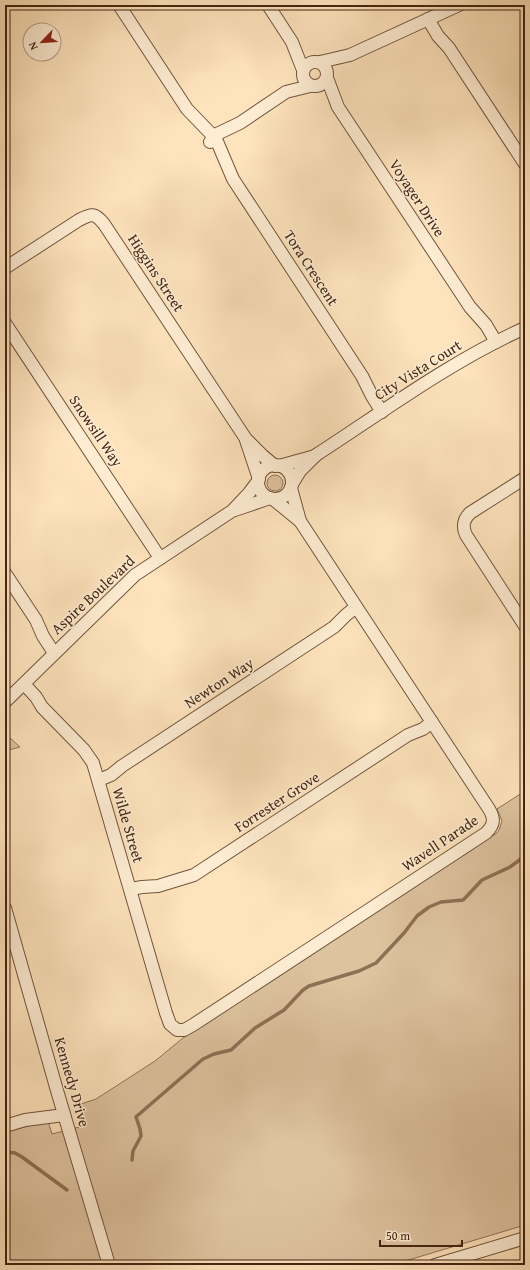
<svg xmlns="http://www.w3.org/2000/svg" width="530" height="1270" viewBox="0 0 530 1270" font-family="'Gentium Book Plus',serif">
<style>
.green{fill:#dec39f;stroke:#917458}
.lines{fill:none;stroke-linecap:round;stroke-linejoin:round}
.stream{stroke:#8e7055;stroke-width:3.5}
.minor-casing{stroke:#72543c;stroke-width:14}
.minor{stroke:#feedd3;stroke-width:12}
.labels{text-anchor:middle;stroke-width:3;stroke-linejoin:round;paint-order:stroke}
.street-label{font-size:15px;fill:#442512;stroke:#feedd3}
</style>
<rect width="100%" height="100%" fill="#fee3bc"/>
<filter id="stains"><feTurbulence type="fractalNoise" baseFrequency=".005" numOctaves="4"/><feColorMatrix values="0 0 0 0 .2 0 0 0 0 .09 0 0 0 0 .02 0 0 0 .5 -.17"/></filter>
<radialGradient id="worn" r=".72"><stop offset=".6" stop-color="#630" stop-opacity="0"/><stop offset="1" stop-color="#630" stop-opacity=".3"/></radialGradient>
<g class="green">
<circle cx="275" cy="483" r="8"/>
<path d="M9 737 20 747 5 751V741Z"/>
<path d="M525 791V1225L392 1265H5V1132L48 1121 52 1134 87 1125 81 1104 96 1099 155 1061 183 1038 497 833 499 830 502 821 497 809Z"/>
</g>
<g class="lines">
<g class="stream">
<path d="M5 1152 15 1153 22 1157 67 1190"/>
<path d="M132 1160 133 1151 141 1136 140 1129 136 1117 137 1116 203 1059 214 1054 231 1050 255 1028 284 1010 303 990 309 986 359 971 376 963 404 933 417 916 429 907 441 902 463 900 466 897 482 880 510 867 525 856"/>
</g>
<g class="minor-casing">
<g id="minor">
<path d="M119 5 187 109 216 139 233 179 362 376 372 396 382 412"/>
<path d="M268 5 292 42 303 70"/>
<path d="M428 19 438 36 449 48 525 164"/>
<circle cx="315" cy="74" r="12"/>
<path d="M320 62 350 55 459 5"/>
<path d="M327 78 338 107 470 307 486 325 496 342"/>
<path d="M210 142 217 134 240 123 286 92 310 86"/>
<path d="M5 268 79 220C92 213 95 213 104 224L246 439 263 456 275 466"/>
<path d="M5 323 160 558"/>
<path d="M246 440 259 479"/>
<circle cx="275" cy="482" r="17"/>
<path d="M279 466 315 456"/>
<path d="M525 478 470 513C463 520 462 526 466 535L525 626"/>
<path d="M292 484 300 471 316 455C384 411 451 361 525 328"/>
<path d="M291 488 300 521"/>
<path d="M235 510 270 498"/>
<path d="M5 573 36 620 43 636 54 653"/>
<path d="M24 684 36 697 42 707 84 750 93 763 166 1013 170 1024 177 1030H184L193 1025 486 833C494 825 495 819 489 809L300 521 273 499"/>
<path d="M5 702 135 575 232 511 249 493 258 481"/>
<path d="M99 780 111 775 122 766 334 627 346 615 356 607"/>
<path d="M131 889 142 887 158 886 194 875 408 735 423 729 432 722"/>
<path d="M5 908 58 1094 109 1265"/>
<path d="M5 1126 25 1120 64 1115"/>
<path d="M435 1265 525 1238"/>
</g>
</g>
<use href="#minor" class="minor"/>
</g>
<g class="labels">
<g class="street-label">
<text transform="translate(417 198) rotate(57)" y="5">Voyager Drive</text>
<text transform="translate(311 268) rotate(57)" y="5">Tora Crescent</text>
<text transform="translate(156 273) rotate(57)" y="5">Higgins Street</text>
<text transform="translate(418 370) rotate(-32)" y="5">City Vista Court</text>
<text transform="translate(96 431) rotate(56)" y="5">Snowsill Way</text>
<text transform="translate(93 595) rotate(-43)" y="5">Aspire Boulevard</text>
<text transform="translate(219 683) rotate(-33)" y="5">Newton Way</text>
<text transform="translate(277 802) rotate(-33)" y="5">Forrester Grove</text>
<text transform="translate(128 825) rotate(74)" y="5">Wilde Street</text>
<text transform="translate(440 843) rotate(-34)" y="5">Wavell Parade</text>
<text transform="translate(72 1082) rotate(74)" y="5">Kennedy Drive</text>
</g>
</g>
<rect width="530" height="1270" fill="none" stroke="#fee3bc" stroke-width="20"/>
<rect x="6" y="6" width="518" height="1258" fill="none" stroke="#442512" stroke-width="2"/>
<rect x="10" y="10" width="510" height="1250" fill="none" stroke="#442512"/>
<g transform="translate(42 42) rotate(245)"><circle r="19" fill="#feedd3" stroke="#b49d86"/>
<path d="M0-3L7 15L0 10L-7 15Z" fill="#8f2418"/>
<text y="-6" font-size="11" font-weight="bold" text-anchor="middle" fill="#442512">N</text>
</g>
<path d="M380 1240v6h82v-6" fill="none" stroke="#442512" stroke-width="2"/>
<text x="386" y="1240" font-size="12" fill="#442512" stroke="#feedd3" stroke-width="3" paint-order="stroke">50 m</text>
<rect width="100%" height="100%" filter="url(#stains)"/>
<rect width="100%" height="100%" fill="url(#worn)"/>
</svg>
